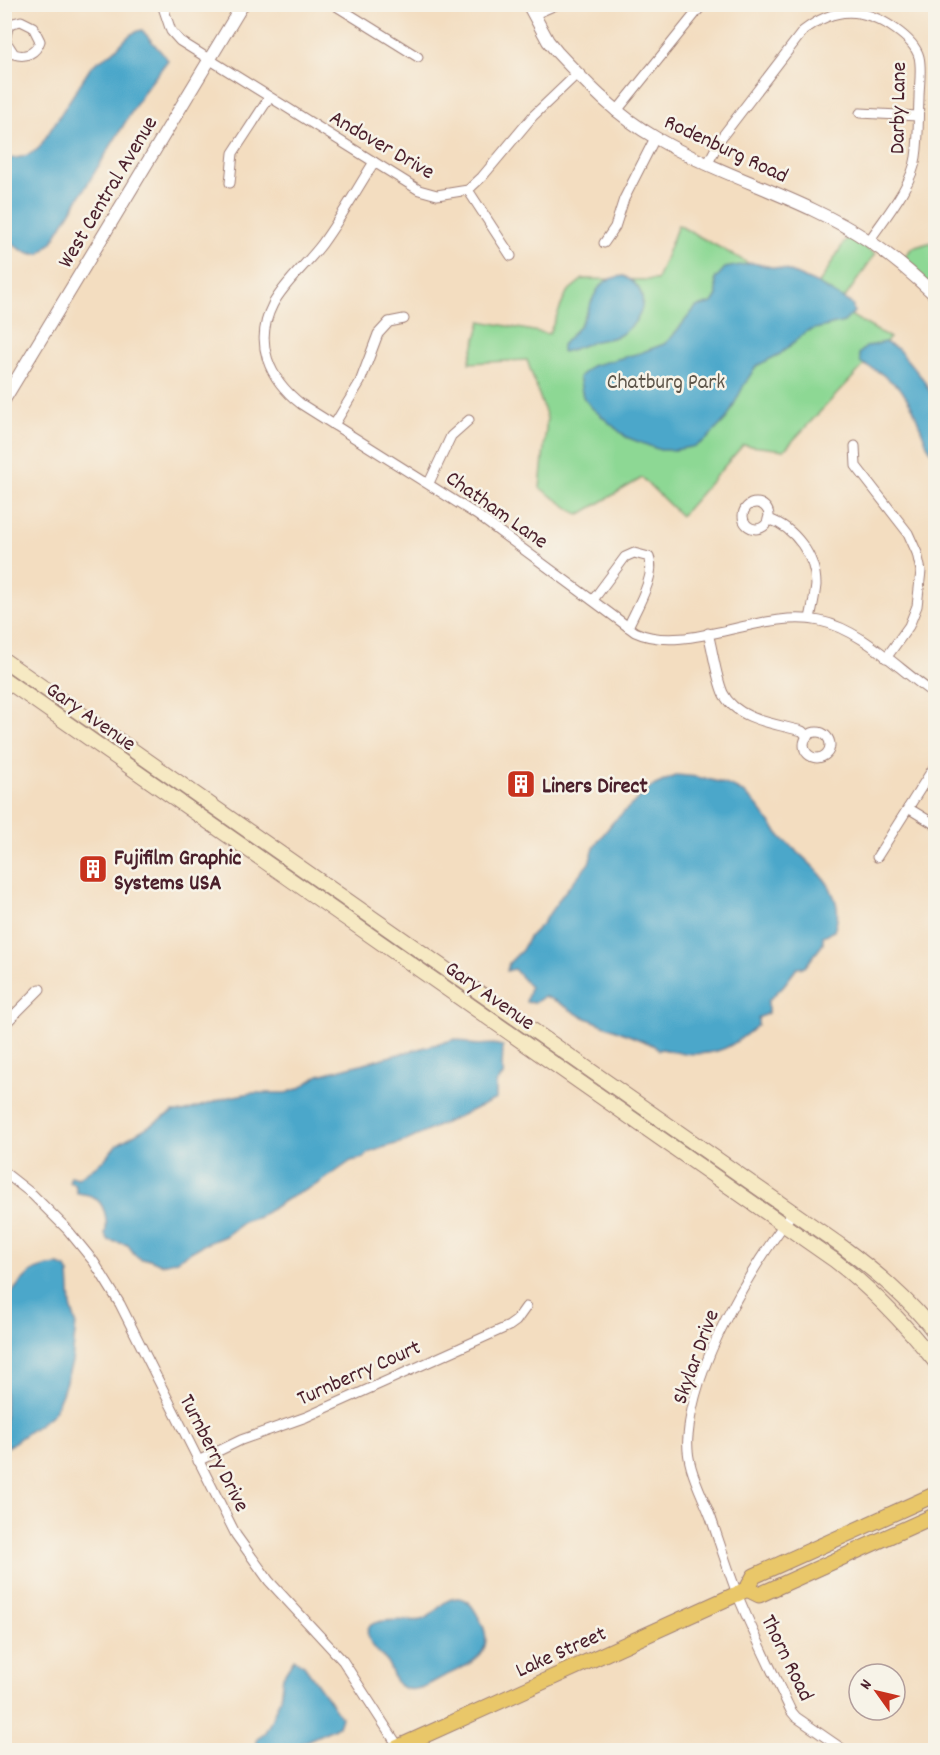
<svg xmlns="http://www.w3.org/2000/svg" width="940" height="1755" viewBox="0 0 940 1755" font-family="Dekko,sans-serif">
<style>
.green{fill:#8dd894;stroke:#6c7c60;stroke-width:1.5}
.water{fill:#4ca7ca;stroke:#4b637a;stroke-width:1.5}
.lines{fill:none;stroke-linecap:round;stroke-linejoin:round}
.minor-casing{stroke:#9e7e76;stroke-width:11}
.tertiary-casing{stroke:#9e7e76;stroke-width:14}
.secondary-casing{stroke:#9e7e76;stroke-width:16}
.primary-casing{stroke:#9e7e76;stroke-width:17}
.minor{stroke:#fff;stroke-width:9}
.tertiary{stroke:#fff;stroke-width:12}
.secondary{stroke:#f6e9c3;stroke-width:14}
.primary{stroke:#e9c769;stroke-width:15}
.labels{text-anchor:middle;stroke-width:5;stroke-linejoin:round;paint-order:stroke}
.street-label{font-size:22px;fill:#4a1f2b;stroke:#f7f3e8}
.park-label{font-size:22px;fill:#5e564a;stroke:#f7f3e8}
.poi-label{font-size:22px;font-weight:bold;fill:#4a1f2b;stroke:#f7f3e8;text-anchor:start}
</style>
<rect width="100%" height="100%" fill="#f7f3e8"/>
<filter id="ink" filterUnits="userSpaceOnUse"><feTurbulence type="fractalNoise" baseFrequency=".0167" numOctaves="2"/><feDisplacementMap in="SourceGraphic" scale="12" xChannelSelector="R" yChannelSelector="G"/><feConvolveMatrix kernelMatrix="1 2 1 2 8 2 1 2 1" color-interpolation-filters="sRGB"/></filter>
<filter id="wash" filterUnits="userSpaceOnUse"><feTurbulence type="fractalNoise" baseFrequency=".008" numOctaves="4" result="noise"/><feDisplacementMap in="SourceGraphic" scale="24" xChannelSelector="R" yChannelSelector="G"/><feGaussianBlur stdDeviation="1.35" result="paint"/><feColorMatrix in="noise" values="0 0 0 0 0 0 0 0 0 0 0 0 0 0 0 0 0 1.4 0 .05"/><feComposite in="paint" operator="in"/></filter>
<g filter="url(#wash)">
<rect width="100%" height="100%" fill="#f3ddc0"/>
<g class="green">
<path d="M678 225 811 297 848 236 875 254 838 308 890 338 784 450 743 445 681 516 642 478 579 515 540 488 547 418 527 360 469 363 481 321 549 334 567 292 583 279 657 280Z"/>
<path d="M935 241V296L899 263 912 248Z"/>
<path d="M135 759 240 832 239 833C219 820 143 776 135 759Z"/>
<path d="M357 914 449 978 446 982 362 922Z"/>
<path d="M455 983 753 1191 752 1192 697 1158 452 986Z"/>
</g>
<g class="water">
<path d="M142 30 168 60 145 90 52 242 40 254C25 255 15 246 5 238V159C18 158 28 157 39 148L91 67C97 61 104 58 111 53 123 45 127 32 142 30Z"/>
<path d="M752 263 786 270 818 284 852 304 854 312 844 322 807 331 780 354 756 366 744 385 727 418 707 439 696 446 674 450H660L626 437 592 408 583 397 579 377 591 366 640 353 664 344 671 338 696 307 712 303 717 295 715 279 725 268Z"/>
<path d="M624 276C653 292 645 319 620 335 613 339 602 339 593 342 582 345 574 350 562 352V345C568 338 576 331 581 323 595 301 593 278 624 276Z"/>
<path d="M884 342 898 349 923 379 935 401V458L927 445 913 408 901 389 879 372 861 363 859 354 866 347Z"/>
<path d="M677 775C697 776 722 781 739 790 758 801 768 823 782 838 796 851 826 875 832 892 839 906 839 917 834 931L823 936V944L805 967 797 968 784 985 768 1001V1013L758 1018V1025C749 1032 740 1040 731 1045 712 1057 682 1055 662 1049L659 1050 653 1045 579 1015 558 1002 544 996C538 1001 535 1004 526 1002L530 987 514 969 507 971 509 963 522 950 529 937 542 924 563 894 589 863 595 845 613 822 651 787Z"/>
<path d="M456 1039C461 1040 465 1042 470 1044 481 1047 494 1041 503 1047L502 1069 504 1074 496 1084V1099L406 1141 382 1148 369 1153 364 1158 351 1161 318 1184 287 1199 259 1217 245 1221 225 1236 203 1245 175 1261 161 1264 150 1259H141L135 1255 128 1245 108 1240 105 1235C108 1222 106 1202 91 1196 87 1194 82 1194 77 1193L75 1184 69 1182 71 1176 78 1178 104 1160 116 1145 173 1112H183L229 1097 251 1093H286L300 1088 319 1075Z"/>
<path d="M59 1265 66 1268 69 1274 71 1306 76 1323 72 1362 62 1394 53 1414 5 1449V1301C23 1280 28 1266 59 1265Z"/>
<path d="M459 1598C469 1600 473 1607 478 1616 499 1651 475 1662 447 1675 434 1680 419 1694 404 1688 393 1684 393 1671 387 1662 382 1655 374 1650 370 1641 355 1612 409 1623 421 1620 437 1616 441 1597 459 1598Z"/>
<path d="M294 1659 304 1665 341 1717 338 1726 333 1729 286 1750H257V1739L264 1734 270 1723 280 1698 283 1676Z"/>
</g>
</g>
<g filter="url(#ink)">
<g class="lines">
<g class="minor-casing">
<g id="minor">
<path d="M162 4 171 31 180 41 419 190 437 195 468 190 482 177 533 116 577 74"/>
<path d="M333 4 418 57"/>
<path d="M533 15 558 4"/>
<path d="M21 21 33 27 40 41C36 53 26 58 14 54L5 40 9 24Z"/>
<path d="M616 112 703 4"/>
<path d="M860 113 918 116"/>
<path d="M374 162C357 189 341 218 322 244 307 264 285 282 273 304 253 343 269 379 301 404L477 515 635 632C686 656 763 608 820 621 863 630 900 671 936 695"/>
<path d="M707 165 721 138 803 31C835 6 863 7 895 29 905 36 916 45 919 57 922 69 919 85 919 98 918 117 919 138 916 157 912 186 885 217 869 241"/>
<path d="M230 183 233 153 269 98"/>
<path d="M468 190 511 256"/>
<path d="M604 243 615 227 624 199 655 138"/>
<path d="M334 425 360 382 378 334 389 322 404 319"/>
<path d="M855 446 856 466 908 533 917 553 921 571 917 606 909 626 886 658"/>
<path d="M429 483 451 436 469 420"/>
<circle cx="756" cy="516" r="13"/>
<path d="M768 519C795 527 816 557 816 585 815 596 812 608 810 619"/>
<path d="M593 600 625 557 634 553 649 557C657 575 636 609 628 627"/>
<path d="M708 633C713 651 716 677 723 693 736 720 777 724 802 731L807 736"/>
<circle cx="817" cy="745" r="13"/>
<path d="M908 808 936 825"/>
<path d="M877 857 936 764"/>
<path d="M4 1025 40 989"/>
<path d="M4 1172 32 1194 67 1229 94 1262 120 1304 236 1535 269 1581 343 1661 400 1749"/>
<path d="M793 1212C749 1271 694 1362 688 1436 685 1466 701 1491 711 1518 720 1544 728 1570 738 1596 754 1635 773 1673 791 1711L796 1717 844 1750"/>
<path d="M198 1461 241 1440 306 1417 509 1326 516 1321 526 1307"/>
</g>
</g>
<g class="tertiary-casing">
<g id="tertiary">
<path d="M528 4 548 41 557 52C587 84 617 116 656 138 724 178 803 197 869 241 893 257 915 276 936 296"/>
<path d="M4 400 243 4"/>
</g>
</g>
<g class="secondary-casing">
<g id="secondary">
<path d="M4 660 840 1245C875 1271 909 1299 936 1334"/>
<path d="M4 679 834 1260C873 1290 905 1324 936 1363"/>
</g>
</g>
<g class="primary-casing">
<g id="primary">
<path d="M747 1589 759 1595 936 1515"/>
<path d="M392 1750 737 1594 747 1589 754 1576 936 1494"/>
</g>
</g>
<use href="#minor" class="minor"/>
<use href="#tertiary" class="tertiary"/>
<use href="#secondary" class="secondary"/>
<use href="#primary" class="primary"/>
</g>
</g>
<defs>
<g id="building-square" transform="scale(1.5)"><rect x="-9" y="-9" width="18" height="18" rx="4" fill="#c8321e" stroke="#f7f3e8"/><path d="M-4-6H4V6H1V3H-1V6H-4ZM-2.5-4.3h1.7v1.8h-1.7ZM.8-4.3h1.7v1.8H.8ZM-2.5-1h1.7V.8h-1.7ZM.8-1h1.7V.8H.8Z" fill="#fff"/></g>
</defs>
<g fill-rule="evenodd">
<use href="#building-square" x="521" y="784"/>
<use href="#building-square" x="93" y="869"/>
</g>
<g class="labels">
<g class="street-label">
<text transform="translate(896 108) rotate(-89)" y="8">Darby Lane</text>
<text transform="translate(383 143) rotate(30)" y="8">Andover Drive</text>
<text transform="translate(727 147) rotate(25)" y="8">Rodenburg Road</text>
<text transform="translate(106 191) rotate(-59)" y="8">West Central Avenue</text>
<text transform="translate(498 508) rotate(35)" y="8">Chatham Lane</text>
<text transform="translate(92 715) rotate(35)" y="8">Gary Avenue</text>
<text transform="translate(491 994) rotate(35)" y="8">Gary Avenue</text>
<text transform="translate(694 1356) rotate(-70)" y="8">Skylar Drive</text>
<text transform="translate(358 1371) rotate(-24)" y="8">Turnberry Court</text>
<text transform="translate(216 1452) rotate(63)" y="8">Turnberry Drive</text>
<text transform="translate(560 1650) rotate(-24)" y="8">Lake Street</text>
<text transform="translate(789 1657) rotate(64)" y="8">Thorn Road</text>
</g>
<g class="park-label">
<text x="666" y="388">Chatburg Park</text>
</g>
<g class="poi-label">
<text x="542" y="792">Liners Direct</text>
<text x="114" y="864">Fujifilm Graphic<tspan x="114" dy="25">Systems USA</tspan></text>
</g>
</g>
<rect width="940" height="1755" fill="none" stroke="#f7f3e8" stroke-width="24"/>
<g transform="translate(877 1692) rotate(304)"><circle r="28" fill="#f7f3e8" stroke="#b29e9c" stroke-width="1.5"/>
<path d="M0-4.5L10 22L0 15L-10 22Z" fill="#c8321e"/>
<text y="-9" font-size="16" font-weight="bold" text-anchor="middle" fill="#4a1f2b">N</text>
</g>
</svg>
